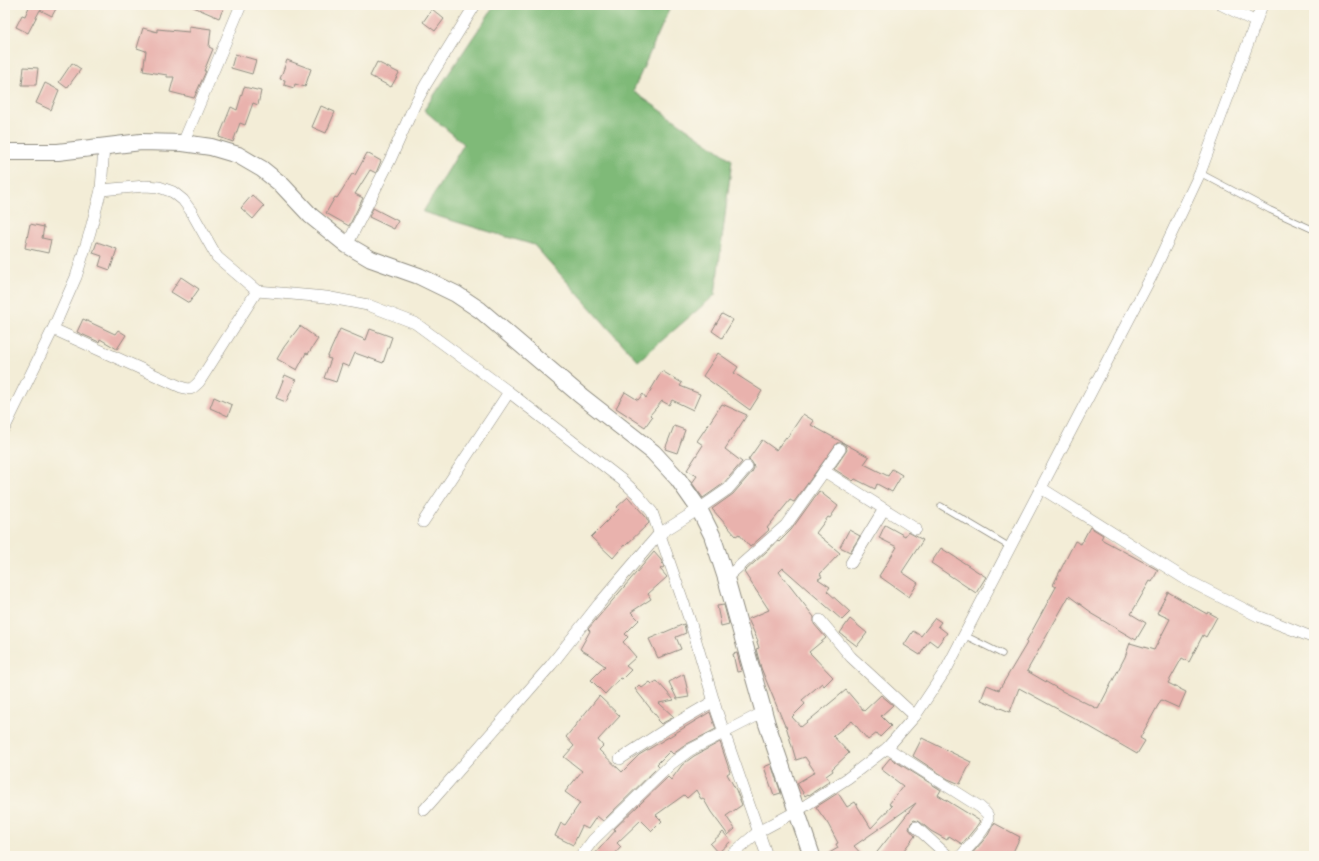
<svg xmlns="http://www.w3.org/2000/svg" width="1319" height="861" viewBox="0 0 1319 861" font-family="'Sorts Mill Goudy',serif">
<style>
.forest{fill:#7fba78;stroke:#557252}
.building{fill:#e9b2ad}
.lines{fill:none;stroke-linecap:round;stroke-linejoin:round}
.service-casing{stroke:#8f8c81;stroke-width:7}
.minor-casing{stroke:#8f8c81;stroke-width:12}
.secondary-casing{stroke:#8f8c81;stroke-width:18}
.service{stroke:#fff;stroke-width:5.5}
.minor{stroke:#fff;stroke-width:11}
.secondary{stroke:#fff;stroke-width:16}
</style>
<rect width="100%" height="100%" fill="#fbf7ec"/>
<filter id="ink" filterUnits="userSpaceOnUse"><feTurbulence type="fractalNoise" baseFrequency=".025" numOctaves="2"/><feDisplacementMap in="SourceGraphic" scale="8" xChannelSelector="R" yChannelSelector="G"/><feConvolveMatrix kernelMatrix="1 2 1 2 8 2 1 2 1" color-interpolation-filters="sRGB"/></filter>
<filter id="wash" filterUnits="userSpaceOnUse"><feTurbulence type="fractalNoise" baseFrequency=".012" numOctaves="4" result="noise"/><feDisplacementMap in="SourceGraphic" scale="16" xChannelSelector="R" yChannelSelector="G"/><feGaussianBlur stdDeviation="0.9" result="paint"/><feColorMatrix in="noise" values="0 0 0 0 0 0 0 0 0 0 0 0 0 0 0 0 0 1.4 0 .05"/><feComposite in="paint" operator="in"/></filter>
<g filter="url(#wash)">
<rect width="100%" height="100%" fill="#f3edd7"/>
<path class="forest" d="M495 5H671L633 91 732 160 715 295 638 361 534 245 423 212 464 144 424 110Z"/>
<g id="blocks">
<g class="building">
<path d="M30 5H58L52 16 40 10 28 33 16 27 22 15 25 16Z"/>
<path d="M189 5H225L219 18Z"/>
<path d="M432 9 444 19 435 31 423 22Z"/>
<path d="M189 26 211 29 209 47 213 49 204 71H206L194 98 170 92 174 77H167V75L143 71 146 51 137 48 143 28 157 32V29L189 32Z"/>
<path d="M235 54 256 60 252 74 231 68Z"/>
<path d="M287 60 311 69 305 87 295 84 294 88 284 85 285 80 280 79Z"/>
<path d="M377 62 399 73 391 87 370 76Z"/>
<path d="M72 63 81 69 67 88 59 82Z"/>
<path d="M24 67 38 68 36 85H22Z"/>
<path d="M45 83 59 90 51 110 36 103Z"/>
<path d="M244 87 261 91 258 105 253 103 245 125 240 123 233 142 219 137 231 107 237 110Z"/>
<path d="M321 106 335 112 326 133 312 127Z"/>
<path d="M367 153 381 161 376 173 370 170 355 194 363 198 349 226 326 213 335 197 337 198 352 174 355 175Z"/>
<path d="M252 195 264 206 253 219 241 208Z"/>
<path d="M373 208 398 221 394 229 369 217Z"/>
<path d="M30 224 44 227 42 238 51 240 48 253 25 248Z"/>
<path d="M97 242 117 249 110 270 99 266 102 256 93 253Z"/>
<path d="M181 277 199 289 189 303 171 292Z"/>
<path d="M722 314 733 320 722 338 712 331Z"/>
<path d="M83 319 115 334 118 330 126 335 117 349 100 339 99 342 77 332Z"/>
<path d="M300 326 318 339 308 354 306 353 297 370 277 359 284 347Z"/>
<path d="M340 329 366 340 370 329 392 337 383 363 355 353 349 367 342 364 336 382 324 378 331 359 327 358Z"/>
<path d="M718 353 738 367 734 373 762 391 750 410 703 376Z"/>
<path d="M662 371 682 383 680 386 700 394 693 410 672 400 669 405 662 401 650 415 652 417 645 427 616 408 625 392 638 400 643 394 646 398Z"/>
<path d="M285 375 296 380 286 402 276 398Z"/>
<path d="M214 397 232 405 228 416 210 408Z"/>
<path d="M722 404 747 415 725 449 742 462 723 484 703 498 692 483 697 476 687 470 703 445 697 441Z"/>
<path d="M803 414 814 421 811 425 869 457 864 464 888 476 892 469 902 475 892 492 877 484 875 489 855 479 853 481 834 469 847 450 846 446 844 443H837L794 502 790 500 767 528 769 530 750 547 739 534 736 536 712 509 733 494 752 472 754 468 753 464 751 461 748 460 762 440 776 450 786 437 787 438Z"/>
<path d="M674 426 685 430 677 453 665 449Z"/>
<path d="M819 491 838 506 830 518 828 517 816 533 840 553 820 574 822 577 818 579 830 587 827 591 850 612 842 620 783 568 779 572 814 617V624L826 638 809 652 833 677 824 686 822 683 802 700 805 704 792 717 801 727 846 690 864 711 881 695 893 705 881 716 891 726 880 737 877 733 868 740 852 721 833 736 849 753 832 769 833 771 826 776 830 781 809 795 808 794 805 796 797 783 815 772 805 757 796 760 786 726H785L761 668 756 649 759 648 757 642 758 641 748 619 769 610 744 572 778 541 779 542 791 530Z"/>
<path d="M628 497 646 517 649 523 625 546 624 545 613 558 591 537 619 509 617 507Z"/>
<path d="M885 525 905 536 908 532 923 540 902 572 918 583 909 597 879 576 897 547 879 538Z"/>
<path d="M1090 527 1103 535 1101 539 1158 570 1152 582 1150 581 1131 614 1146 623 1136 640 1090 613 1091 612 1069 596 1027 671 1060 690 1098 709 1125 657 1130 643 1154 650 1170 619 1157 613 1168 592 1207 614 1208 612 1217 617 1206 637 1203 635 1189 662 1182 658 1168 683 1186 692 1179 708 1161 700 1140 738 1145 741 1137 754 1085 724 1019 688 1010 712 981 700 987 685 999 690 1027 643 1026 642 1056 587 1053 585 1075 541 1081 544Z"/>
<path d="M849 530 860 536 850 552 840 547Z"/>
<path d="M941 548 986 577 976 593 931 563Z"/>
<path d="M654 552 661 560 664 567 660 569 667 577 648 594 651 599 631 612 639 620 625 634 628 637 623 642 636 657 626 666 631 670 622 679 620 678 605 694 591 680 605 666 590 655 580 649 590 631 588 629Z"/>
<path d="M724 605 729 624 721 626 717 606Z"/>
<path d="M935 618 941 622 938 626 947 633 937 646 929 640 920 655 904 645 913 631 921 636Z"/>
<path d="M850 619 867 633 857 646 840 633Z"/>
<path d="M684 624 686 633 676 637 681 649 658 658 649 639Z"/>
<path d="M737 653 742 671 737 672 733 654Z"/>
<path d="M684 674 689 697 677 699 669 682Z"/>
<path d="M657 681 674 700 659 703 674 717 661 724 657 720 658 718 635 689 639 685 642 688 650 682 652 684Z"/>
<path d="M599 696 620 716 598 740 603 746 599 750 622 772 639 755 710 712 716 729 687 744 673 754 670 751 657 764 659 766 603 821 597 816 588 829 582 826 573 845 555 836 561 823 565 825 580 803 565 792 582 771 564 757 574 746 566 737Z"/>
<path d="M922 738 971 762 960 784 948 779 913 756Z"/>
<path d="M720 742 730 772 727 774 736 790 742 805 726 816 735 829 728 835 711 812 703 798 701 799 696 790 687 798 684 795 656 815 662 821 652 831 641 820 617 843 621 847 613 856H593L616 830 614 829 668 777 671 780 682 765 694 756Z"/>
<path d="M890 758 941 790 938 795 980 821 976 827 962 844 949 836 947 840 931 831 920 822 914 820 911 823 909 829 915 836 904 850 911 856H874L916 803 854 846 863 856H824L838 848 836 844 838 843 828 824 816 807 838 793 847 807 855 802 871 828 892 806 889 804 903 786 881 769Z"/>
<path d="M771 764 781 793 774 795 764 767Z"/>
<path d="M994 823 1020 837 1014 850 1008 856H970L988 835Z"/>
<path d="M723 832 731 841 718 853 710 844Z"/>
</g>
</g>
</g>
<g filter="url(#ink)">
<use href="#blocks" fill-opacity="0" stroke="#8f8c81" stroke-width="1"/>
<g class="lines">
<g class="service-casing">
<g id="service">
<path d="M1200 173 1270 210 1314 230"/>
<path d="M941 506 1010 547"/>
<path d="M964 635 1002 654"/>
</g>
</g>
<g class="minor-casing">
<g id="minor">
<path d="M1222 5 1256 22"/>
<path d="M183 143 241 5"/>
<path d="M101 190 145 186 159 187 173 192 183 200 191 211 217 257 257 291 326 297 368 305 415 323 509 392 622 480 637 494 652 512 691 624 717 712 767 856"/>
<path d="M347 245 390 160 415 104 426 84 475 5"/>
<path d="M53 329 181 387C191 390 191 390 199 382L257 291"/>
<path d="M5 427 53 329 76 277 90 232 101 190 104 146"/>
<path d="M824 471 916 529"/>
<path d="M1041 488 1187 580 1258 616 1314 638"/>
<path d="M423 522 509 392"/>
<path d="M851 563 884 509"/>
<path d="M726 578 786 525 840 449"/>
<path d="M820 620 851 657 915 716"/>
<path d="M887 748 980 807C983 810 988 813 988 817 990 825 967 849 961 856"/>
<path d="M620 759 668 728 714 701"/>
<path d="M424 810 551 665 599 604 659 534 699 509 728 489 747 467"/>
<path d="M916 827 948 856"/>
<path d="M581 856 593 840 671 764 690 750 764 712"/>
<path d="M730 856 758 832 797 811 848 778 887 748 915 716 947 668 1151 277 1200 173 1262 5"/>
</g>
</g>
<g class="secondary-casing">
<path id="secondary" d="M5 152H58L141 142 183 143 211 147 238 155 262 169 282 185 311 216 347 245 371 259 419 276 456 294 480 310 580 395 653 452 678 479 699 509 712 535 726 578 767 724 812 856"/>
</g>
<use href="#service" class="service"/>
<use href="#minor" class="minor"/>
<use href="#secondary" class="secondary"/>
</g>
</g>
<rect width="1319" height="861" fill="none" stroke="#fbf7ec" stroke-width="20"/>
</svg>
